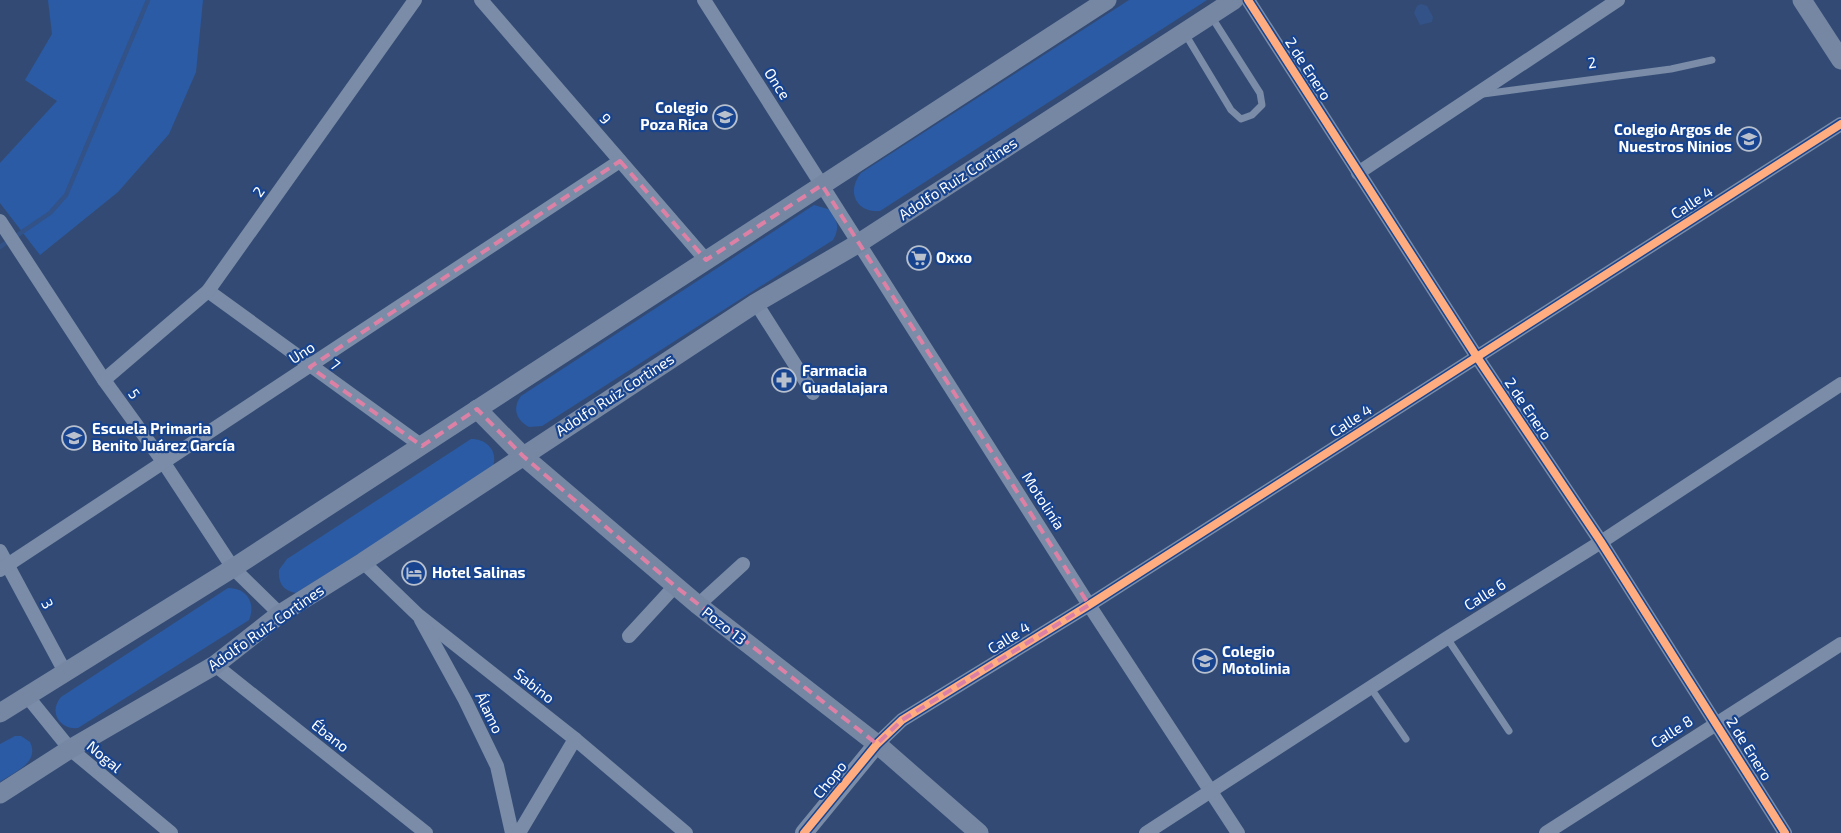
<svg xmlns="http://www.w3.org/2000/svg" width="1841" height="833" viewBox="0 0 1841 833" font-family="'Exo 2',sans-serif">
<style>
.green{fill:#2b5ba5}
.water{fill:#325288}
.lines{fill:none;stroke-linecap:round;stroke-linejoin:round}
.stream{stroke:#325288;stroke-width:4.5}
.service{stroke:#7a8ca7;stroke-width:7}
.minor{stroke:#7a8ca7;stroke-width:14}
.tertiary{stroke:#7a8ca7;stroke-width:18}
.secondary{stroke:#7687a4;stroke-width:19}
.cycleway-casing{stroke:#18448f;stroke-width:11}
.cycleway{stroke:#ffac80;stroke-width:8}
.marked{fill:none;stroke:#dd80a5;stroke-width:4;stroke-dasharray:10 6;stroke-linejoin:round}
.labels{text-anchor:middle;stroke-width:4.5;stroke-linejoin:round;paint-order:stroke}
.street-label{font-size:15px;fill:#fff;stroke:#18448f}
.poi-label{font-size:15px;font-weight:bold;fill:#fff;stroke:#18448f;text-anchor:start}
</style>
<rect width="100%" height="100%" fill="#334b74"/>
<g class="green">
<path d="M48 0H203L196 72 169 134 118 192 40 255 0 203V163L57 101 25 80 52 34Z"/>
<path d="M1129 0H1207L880 211C856 213 846 191 861 173Z"/>
<path d="M814 205 831 210C837 221 840 228 833 240L542 426 529 427C516 420 512 408 521 396Z"/>
<path d="M471 439C489 439 500 454 491 471L296 593C283 591 278 583 279 570L287 559Z"/>
<path d="M228 588C247 588 256 603 249 620L78 728C60 730 48 712 61 697Z"/>
<path d="M15 736H21L30 742C40 763 14 772 0 782V744Z"/>
</g>
<path class="water" d="M1421 4 1427 6 1433 17 1432 22 1420 25 1414 13 1417 6Z"/>
<g class="lines">
<path class="stream" d="M0 247 50 213 66 195 148 0"/>
<g class="service">
<path d="M1184 32 1231 110 1241 119 1252 115 1262 105 1260 93 1211 16"/>
<path d="M1483 94 1671 69 1712 60"/>
<path d="M1447 638 1509 731"/>
<path d="M1370 687 1406 739"/>
</g>
<g class="minor">
<path d="M481 0 706 260"/>
<path d="M704 0 1089 605 1238 833"/>
<path d="M1248 0 1477 357 1601 542 1785 833"/>
<path d="M1358 173 1618 0"/>
<path d="M0 221 104 380 164 463 233 568 280 614"/>
<path d="M208 291 422 446"/>
<path d="M756 303 813 393"/>
<path d="M104 380 208 291 415 0"/>
<path d="M0 551 65 672"/>
<path d="M363 562 418 615 575 739 686 833"/>
<path d="M0 570 620 161"/>
<path d="M698 605 743 564"/>
<path d="M421 620 465 700 497 766 512 833"/>
<path d="M629 636 675 586"/>
<path d="M215 665 426 833"/>
<path d="M27 696 70 749 171 833"/>
<path d="M877 744 902 720 1089 605 1841 124"/>
<path d="M519 833 575 739"/>
<path d="M1146 833 1447 638 1601 542 1841 384"/>
<path d="M1546 833 1841 644"/>
</g>
<path class="tertiary" d="M804 833 877 744"/>
<g class="secondary">
<path d="M1802 0 1841 60"/>
<path d="M477 409 523 456 698 605 877 744 979 833"/>
<path d="M0 713 233 568 1107 0"/>
<path d="M0 794 70 749 215 665 280 614 363 562 756 303 859 243 1234 0"/>
</g>
<g class="cycleway-casing">
<g id="cycleway">
<path d="M1248 0 1477 357 1601 542 1785 833"/>
<path d="M804 833 877 744 902 720 1089 605 1841 124"/>
</g>
</g>
<use href="#cycleway" class="cycleway"/>
</g>
<path class="marked" d="M620 161 706 260 822 185 1089 605 902 720 877 744 675 586 523 456 477 409 422 446 310 367Z"/>
<defs>
<g id="school-ring" transform="scale(1.25)"><circle r="9.5" fill="#18448f" stroke="#b8c0ce" stroke-width="1.5"/><path d="M0-5L7-2L0 1L-7-2ZM-4 1L0 2.5L4 1V4Q0 6-4 4Z" fill="#b8c0ce"/></g>
<g id="supermarket-ring" transform="scale(1.25)"><circle r="9.5" fill="#18448f" stroke="#b8c0ce" stroke-width="1.5"/><path d="M-6-5.5h2.5l.6 2H6L4.5 2H-2.5L-4.4-4H-6ZM-1.5 3.2a1.3 1.3 0 1 0 .1 0ZM3 3.2a1.3 1.3 0 1 0 .1 0Z" fill="#b8c0ce"/></g>
<g id="pharmacy-ring" transform="scale(1.25)"><circle r="9.5" fill="#18448f" stroke="#b8c0ce" stroke-width="1.5"/><path d="M-2-6h4v4h4v4h-4v4h-4v-4h-4v-4h4Z" fill="#b8c0ce"/></g>
<g id="hotel-ring" transform="scale(1.25)"><circle r="9.5" fill="#18448f" stroke="#b8c0ce" stroke-width="1.5"/><path d="M-6-4.5h1.5V1H6V5H4.5V3h-9V5H-6ZM-4 0a1.8 1.8 0 1 1 3.6 0ZM.5 0V-2.5h3Q6-2.5 6 0Z" fill="#b8c0ce"/></g>
<g id="university-ring" transform="scale(1.25)"><circle r="9.5" fill="#18448f" stroke="#b8c0ce" stroke-width="1.5"/><path d="M0-5L7-2L0 1L-7-2ZM-4 1L0 2.5L4 1V4Q0 6-4 4Z" fill="#b8c0ce"/></g>
</defs>
<g fill-rule="evenodd">
<use href="#school-ring" x="725" y="117"/>
<use href="#school-ring" x="1749" y="139"/>
<use href="#supermarket-ring" x="919" y="258"/>
<use href="#pharmacy-ring" x="784" y="380"/>
<use href="#school-ring" x="74" y="438"/>
<use href="#hotel-ring" x="414" y="573"/>
<use href="#university-ring" x="1205" y="661"/>
</g>
<g class="labels">
<g class="street-label">
<text transform="translate(1592 63) rotate(-8)" y="5">2</text>
<text transform="translate(1308 69) rotate(57)" y="5">2 de Enero</text>
<text transform="translate(777 84) rotate(57)" y="5">Once</text>
<text transform="translate(605 119) rotate(49)" y="5">9</text>
<text transform="translate(958 179) rotate(-33)" y="5">Adolfo Ruiz Cortines</text>
<text transform="translate(259 192) rotate(-54)" y="5">2</text>
<text transform="translate(1692 203) rotate(-33)" y="5">Calle 4</text>
<text transform="translate(302 353) rotate(-33)" y="5">Uno</text>
<text transform="translate(335 365) rotate(35)" y="5">7</text>
<text transform="translate(134 394) rotate(54)" y="5">5</text>
<text transform="translate(615 395) rotate(-33)" y="5">Adolfo Ruiz Cortines</text>
<text transform="translate(1528 409) rotate(56)" y="5">2 de Enero</text>
<text transform="translate(1351 421) rotate(-33)" y="5">Calle 4</text>
<text transform="translate(1043 501) rotate(57)" y="5">Motolinía</text>
<text transform="translate(1485 595) rotate(-32)" y="5">Calle 6</text>
<text transform="translate(47 604) rotate(62)" y="5">3</text>
<text transform="translate(724 626) rotate(38)" y="5">Pozo 13</text>
<text transform="translate(266 628) rotate(-35)" y="5">Adolfo Ruiz Cortines</text>
<text transform="translate(1009 638) rotate(-32)" y="5">Calle 4</text>
<text transform="translate(534 686) rotate(38)" y="5">Sabino</text>
<text transform="translate(489 713) rotate(64)" y="5">Álamo</text>
<text transform="translate(1672 732) rotate(-33)" y="5">Calle 8</text>
<text transform="translate(330 736) rotate(38)" y="5">Ébano</text>
<text transform="translate(1749 749) rotate(58)" y="5">2 de Enero</text>
<text transform="translate(104 757) rotate(40)" y="5">Nogal</text>
<text transform="translate(830 780) rotate(-51)" y="5">Chopo</text>
</g>
<g class="poi-label">
<text x="708" y="113" text-anchor="end">Colegio<tspan x="708" dy="17">Poza Rica</tspan></text>
<text x="1732" y="135" text-anchor="end">Colegio Argos de<tspan x="1732" dy="17">Nuestros Ninios</tspan></text>
<text x="936" y="263">Oxxo</text>
<text x="802" y="376">Farmacia<tspan x="802" dy="17">Guadalajara</tspan></text>
<text x="92" y="434">Escuela Primaria<tspan x="92" dy="17">Benito Juárez García</tspan></text>
<text x="432" y="578">Hotel Salinas</text>
<text x="1222" y="657">Colegio<tspan x="1222" dy="17">Motolinia</tspan></text>
</g>
</g>
</svg>
